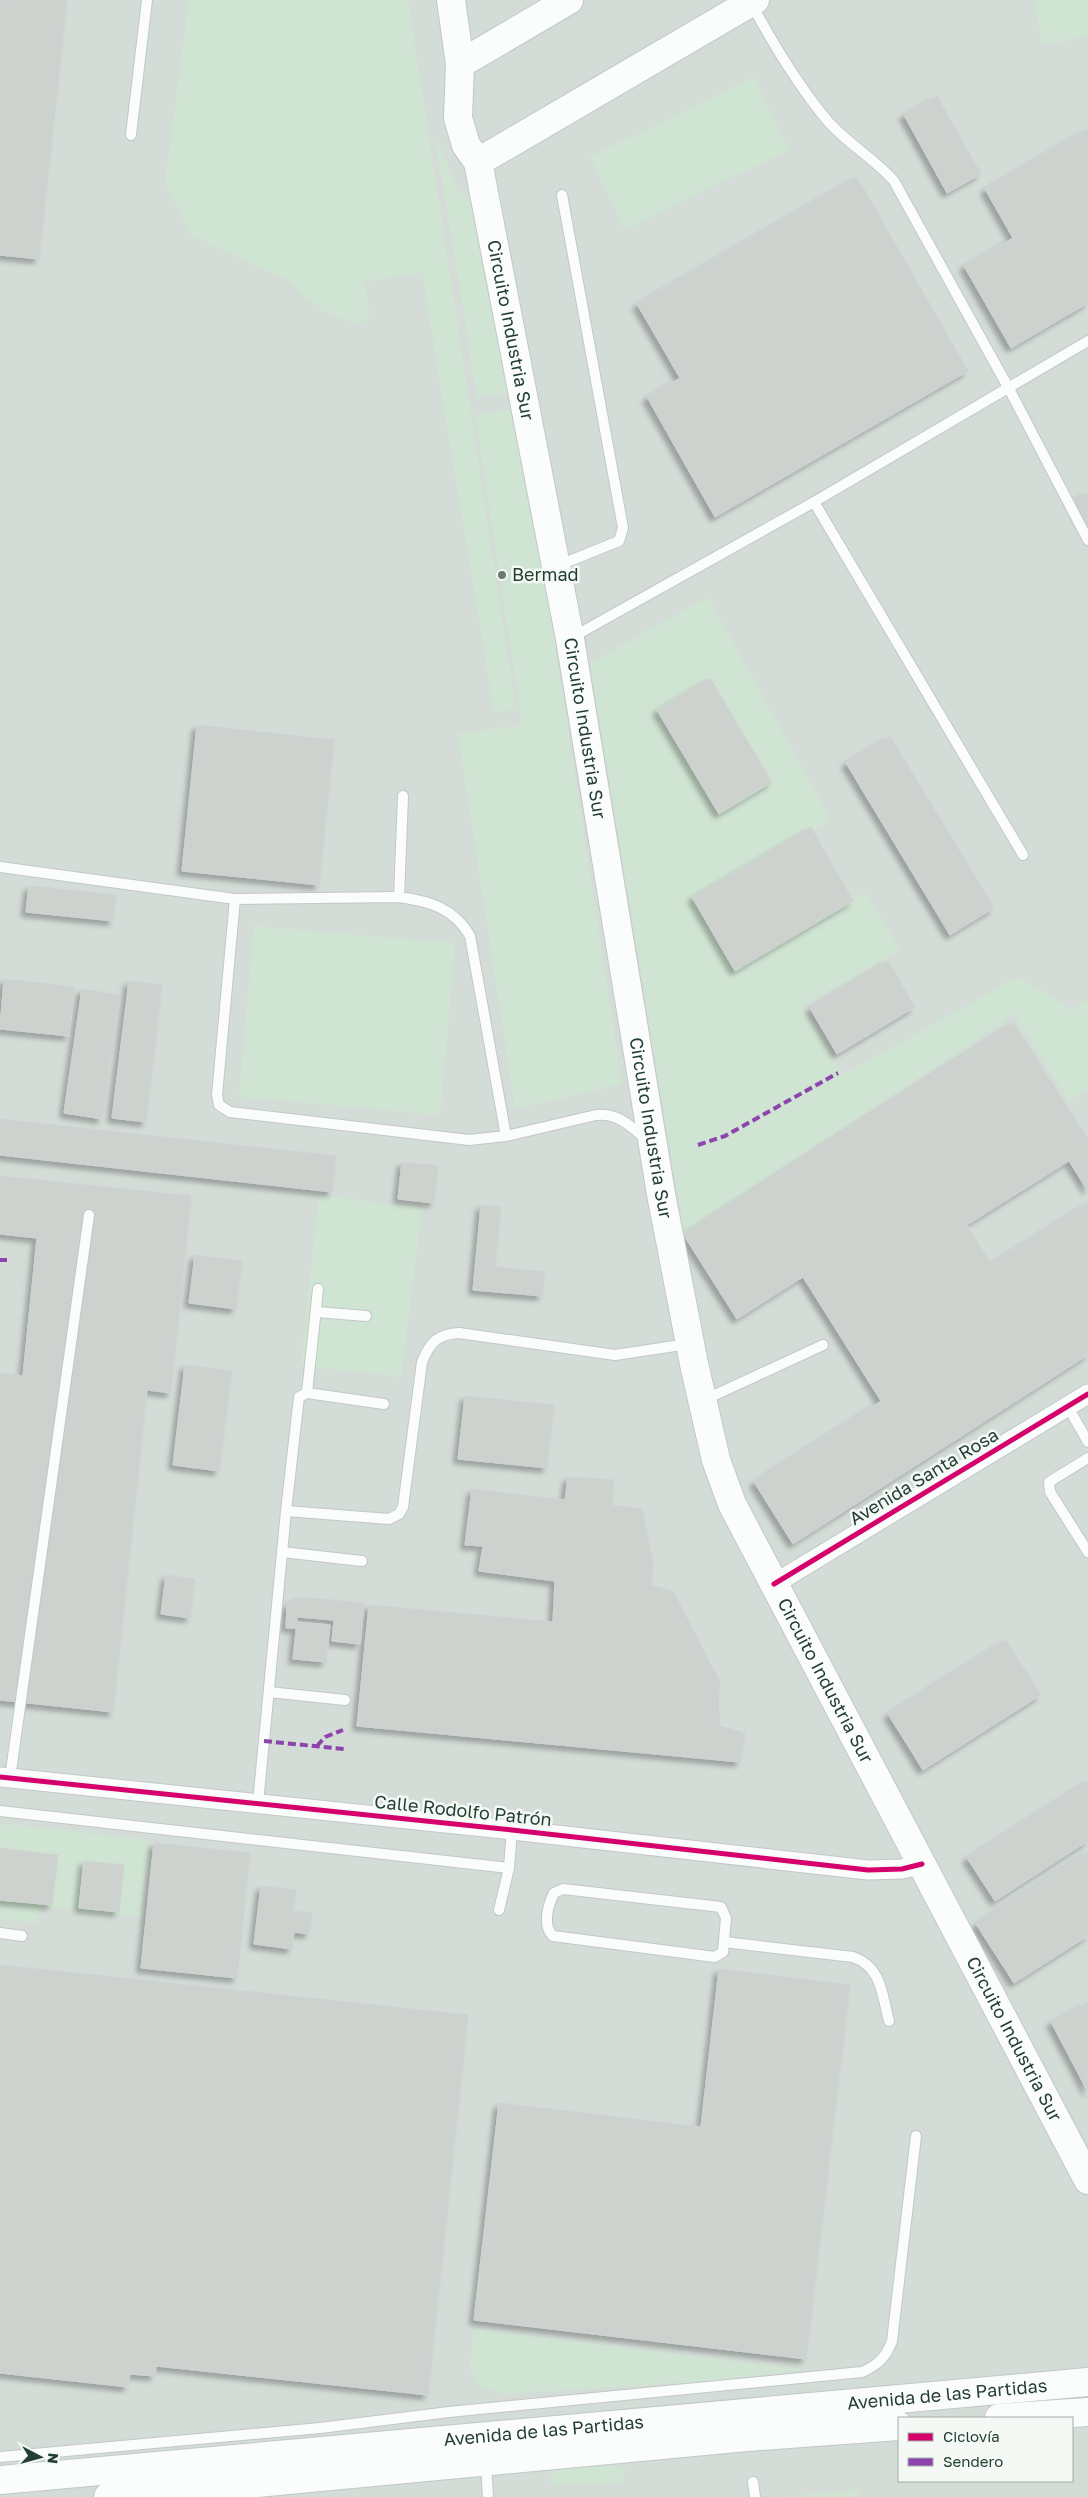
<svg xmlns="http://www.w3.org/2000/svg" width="1088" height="2497" viewBox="0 0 1088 2497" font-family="'Golos Text',sans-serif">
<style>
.built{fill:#d4dcd7;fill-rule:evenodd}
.green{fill:#cfe4d2}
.building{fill:#cdd2cf;stroke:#cfd4d1;filter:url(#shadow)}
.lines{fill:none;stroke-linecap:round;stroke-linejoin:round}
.service-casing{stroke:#c3c8c5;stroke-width:12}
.minor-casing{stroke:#c3c8c5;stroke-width:21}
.secondary-casing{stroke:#c1c9c5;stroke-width:30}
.service{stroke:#fbfcfc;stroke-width:10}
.minor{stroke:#fbfcfc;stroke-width:19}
.secondary{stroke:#fbfcfc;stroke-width:28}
.quiet{stroke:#8e44ad;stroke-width:4;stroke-dasharray:8 4;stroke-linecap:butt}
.cycleway-casing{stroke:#f4f9f6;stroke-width:8}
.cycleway{stroke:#d6006c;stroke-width:5}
.poi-dot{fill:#677b72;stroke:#f4f9f6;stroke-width:2}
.labels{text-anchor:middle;stroke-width:5;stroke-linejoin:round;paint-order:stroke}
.street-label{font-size:18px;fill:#233f33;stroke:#f4f9f6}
.poi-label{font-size:18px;fill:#233f33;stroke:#f4f9f6;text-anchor:start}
</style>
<defs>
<filter id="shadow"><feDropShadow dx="-4.5" dy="4.5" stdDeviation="2.5" flood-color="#0004"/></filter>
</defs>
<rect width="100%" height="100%" fill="#e6ebe8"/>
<path class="built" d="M0 0H1088V2497H0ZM899 2418H1072V2481H899Z"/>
<g class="green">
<path d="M189 0H408L516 709 494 713 422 272 364 282 370 318 358 324 325 312 305 298 287 280 192 236 165 184Z"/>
<path d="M1034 0H1088V36L1043 45Z"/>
<path d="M754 77 789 150 625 229 590 157Z"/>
<path d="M435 134 459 193 478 202 509 393 477 397Z"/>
<path d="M519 408 622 1084 515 1109 458 733 522 725 475 414Z"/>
<path d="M708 597 831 820 695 896 735 968 866 893 900 950 801 1007 844 1074 1018 977 1072 1009 1088 999V1088L1069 1100 1014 1015 684 1232 590 663Z"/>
<path d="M254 926 455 943 440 1115 239 1097Z"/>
<path d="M319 1195 422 1208 401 1377 301 1366Z"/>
<path d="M0 1823 149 1840 140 1917 40 1907 38 1923 0 1919Z"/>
<path d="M474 2329 808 2370 699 2382 502 2394 480 2386 470 2368Z"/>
<path d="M598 2463 625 2468 622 2484 551 2485V2465Z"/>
<path d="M862 2489 856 2497H785Z"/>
</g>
<g class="building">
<path d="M0 0H4L0 36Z"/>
<path d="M4 0H67L39 259 0 255V36Z"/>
<path d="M937 96 981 174 947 193 904 115Z"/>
<path d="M1088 129V303L1011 348 964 266 1013 238 985 189Z"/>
<path d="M857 177 968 371 715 517 647 397 680 378 637 304Z"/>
<path d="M1088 492V528L1073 501Z"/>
<path d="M710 678 772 782 719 814 657 710Z"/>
<path d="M197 725 334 740 319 885 182 871Z"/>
<path d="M890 736 994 908 950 935 846 763Z"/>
<path d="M811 827 853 901 735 971 692 897Z"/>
<path d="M29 886 116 895 113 921 26 912Z"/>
<path d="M888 961 915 1007 837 1054 810 1008Z"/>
<path d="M4 979 74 987 69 1036 0 1029Z"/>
<path d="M129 981 162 985 146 1122 112 1118Z"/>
<path d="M82 989 119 995 102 1119 64 1113Z"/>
<path d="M1014 1023 1088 1139V1191L1069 1161 967 1225 991 1264 1088 1203V1355L793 1544 754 1482 881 1401 803 1277 737 1319 683 1234Z"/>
<path d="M0 1119 336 1156 332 1192 0 1155Z"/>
<path d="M402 1162 438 1166 434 1203 398 1199Z"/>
<path d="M0 1176 191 1196 171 1393 147 1390 113 1712 0 1700V1373L23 1376 37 1238 0 1234Z"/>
<path d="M481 1205 501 1207 495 1267 545 1272 542 1296 473 1290Z"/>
<path d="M195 1255 242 1261 236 1309 189 1303Z"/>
<path d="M185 1365 232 1371 219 1471 173 1465Z"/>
<path d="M465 1396 554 1405 547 1468 458 1459Z"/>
<path d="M568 1477 614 1480 612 1505 642 1509 653 1565 651 1585 673 1591 720 1682 718 1700 720 1726 745 1733 740 1762 357 1726 369 1605 553 1622 555 1581 479 1571 483 1546 465 1545 472 1489 565 1500Z"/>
<path d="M166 1575 195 1579 190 1618 161 1614Z"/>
<path d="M300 1597 364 1603 360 1644 332 1641 334 1620 297 1617 296 1628H286L287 1605Z"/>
<path d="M297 1622 330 1625 326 1662 293 1659Z"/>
<path d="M1006 1640 1041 1695 923 1770 888 1714Z"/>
<path d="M1088 1781V1841L995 1901 967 1858Z"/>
<path d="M154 1843 250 1853 237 1978 141 1968Z"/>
<path d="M0 1848 58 1855 52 1905 0 1900Z"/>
<path d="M1088 1852V1936L1014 1983 976 1924Z"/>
<path d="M84 1861 124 1865 119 1912 79 1908Z"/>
<path d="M261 1886 296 1890 293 1911 312 1913 309 1934 294 1932 292 1949 254 1944Z"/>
<path d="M0 1965 468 2015 428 2395 156 2366 155 2376 130 2374 128 2387 0 2373Z"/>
<path d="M719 1969 850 1985 806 2359 474 2320 499 2103 701 2127Z"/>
<path d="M1088 2002V2092L1051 2022Z"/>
</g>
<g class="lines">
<g class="service-casing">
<g id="service">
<path d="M751 3C772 42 798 85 826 119 846 143 874 158 894 181L1008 387 1088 540"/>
<path d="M131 135 147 0"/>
<path d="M814 502 1023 855"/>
<path d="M557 566 619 541 623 528 562 195"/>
<path d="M571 638 814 502 1088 341"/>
<path d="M0 867 235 899"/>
<path d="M399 897 403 796"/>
<path d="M506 1136 470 936C454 908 429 901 399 897L235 899 217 1095 219 1105 230 1112 469 1140 506 1136 596 1115C618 1113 629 1125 646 1139"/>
<path d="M317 1312 366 1316"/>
<path d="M307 1393 318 1289"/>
<path d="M704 1400 823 1345"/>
<path d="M1068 1407 1088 1442"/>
<path d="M1088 1458 1049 1482 1050 1492 1088 1552"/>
<path d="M286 1511 299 1397 307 1393 384 1404"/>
<path d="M282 1552 362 1561"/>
<path d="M269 1692 345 1700"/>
<path d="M10 1778 89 1215"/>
<path d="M258 1803 286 1511 389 1519 399 1514 403 1507 422 1362C430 1342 438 1334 459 1333L615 1355 688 1344"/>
<path d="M0 1811 509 1868"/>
<path d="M563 1889 721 1907 726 1918 723 1952 715 1957 553 1936C542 1926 548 1905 554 1893Z"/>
<path d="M499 1910 509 1868 512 1830"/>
<path d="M0 1933 22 1936"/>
<path d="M724 1942 853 1957C882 1967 882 1995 889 2021"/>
<path d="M0 2457 320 2428 449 2412 862 2372C878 2365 886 2357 892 2341L916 2136"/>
<path d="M486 2463 488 2497"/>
<path d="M753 2482 755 2497"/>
</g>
</g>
<g class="minor-casing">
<g id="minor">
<path d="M774 1584 1088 1394"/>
<path d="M0 1777 512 1830 868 1870 902 1869 922 1864"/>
</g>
</g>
<g class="secondary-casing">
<g id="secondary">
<path id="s1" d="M451 0 460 64 458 118 466 145 478 162 570 639 661 1194 694 1364 716 1460 732 1504 1088 2180"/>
<path d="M460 64 569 0"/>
<path d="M478 162 755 0"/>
<path d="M999 2418 1088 2412"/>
<path id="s2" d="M0 2480 1088 2382"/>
<path d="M108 2497 747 2437 899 2426"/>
</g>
</g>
<use href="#service" class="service"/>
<use href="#minor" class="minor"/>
<use href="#secondary" class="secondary"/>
<g class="quiet">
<path d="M698 1145 725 1136 838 1073"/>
<path d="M0 1260H7"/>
<path d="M264 1741 344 1749"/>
<path d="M317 1746 325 1737 343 1730"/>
</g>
<g class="cycleway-casing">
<g id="cycleway">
<path d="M774 1584 1088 1394"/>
<path d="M0 1777 512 1830 868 1870 902 1869 922 1864"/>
</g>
</g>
<use href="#cycleway" class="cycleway"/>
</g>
<circle class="poi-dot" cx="502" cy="575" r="5"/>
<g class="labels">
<g class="street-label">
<text dy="6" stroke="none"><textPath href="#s1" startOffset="339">Circuito Industria Sur</textPath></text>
<text dy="6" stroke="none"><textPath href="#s1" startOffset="744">Circuito Industria Sur</textPath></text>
<text dy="6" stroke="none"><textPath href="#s1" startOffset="1149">Circuito Industria Sur</textPath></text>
<text transform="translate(924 1477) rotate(-31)" y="6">Avenida Santa Rosa</text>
<text dy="6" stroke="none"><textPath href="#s1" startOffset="1734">Circuito Industria Sur</textPath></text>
<text transform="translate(463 1811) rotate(6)" y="6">Calle Rodolfo Patrón</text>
<text dy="6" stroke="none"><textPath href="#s1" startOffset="2139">Circuito Industria Sur</textPath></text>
<text dy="6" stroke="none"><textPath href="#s2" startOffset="951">Avenida de las Partidas</textPath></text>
<text dy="6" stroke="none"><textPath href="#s2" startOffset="546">Avenida de las Partidas</textPath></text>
</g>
<g class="poi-label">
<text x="512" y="581">Bermad</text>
</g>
</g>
<rect x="898" y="2417" width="175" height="65" fill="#f4f9f6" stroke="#a0afa8"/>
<rect x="908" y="2433" width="25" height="8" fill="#d6006c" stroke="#a0afa8"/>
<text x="943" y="2442" font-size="15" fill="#233f33">Ciclovía</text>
<rect x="908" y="2458" width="25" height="8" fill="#8e44ad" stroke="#a0afa8"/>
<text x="943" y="2467" font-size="15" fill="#233f33">Sendero</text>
<g transform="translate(40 2457) rotate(96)" stroke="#f4f9f6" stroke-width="4" paint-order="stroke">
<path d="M0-4L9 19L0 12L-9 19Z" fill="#233f33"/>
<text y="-8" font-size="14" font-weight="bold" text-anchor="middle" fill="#233f33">N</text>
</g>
</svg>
